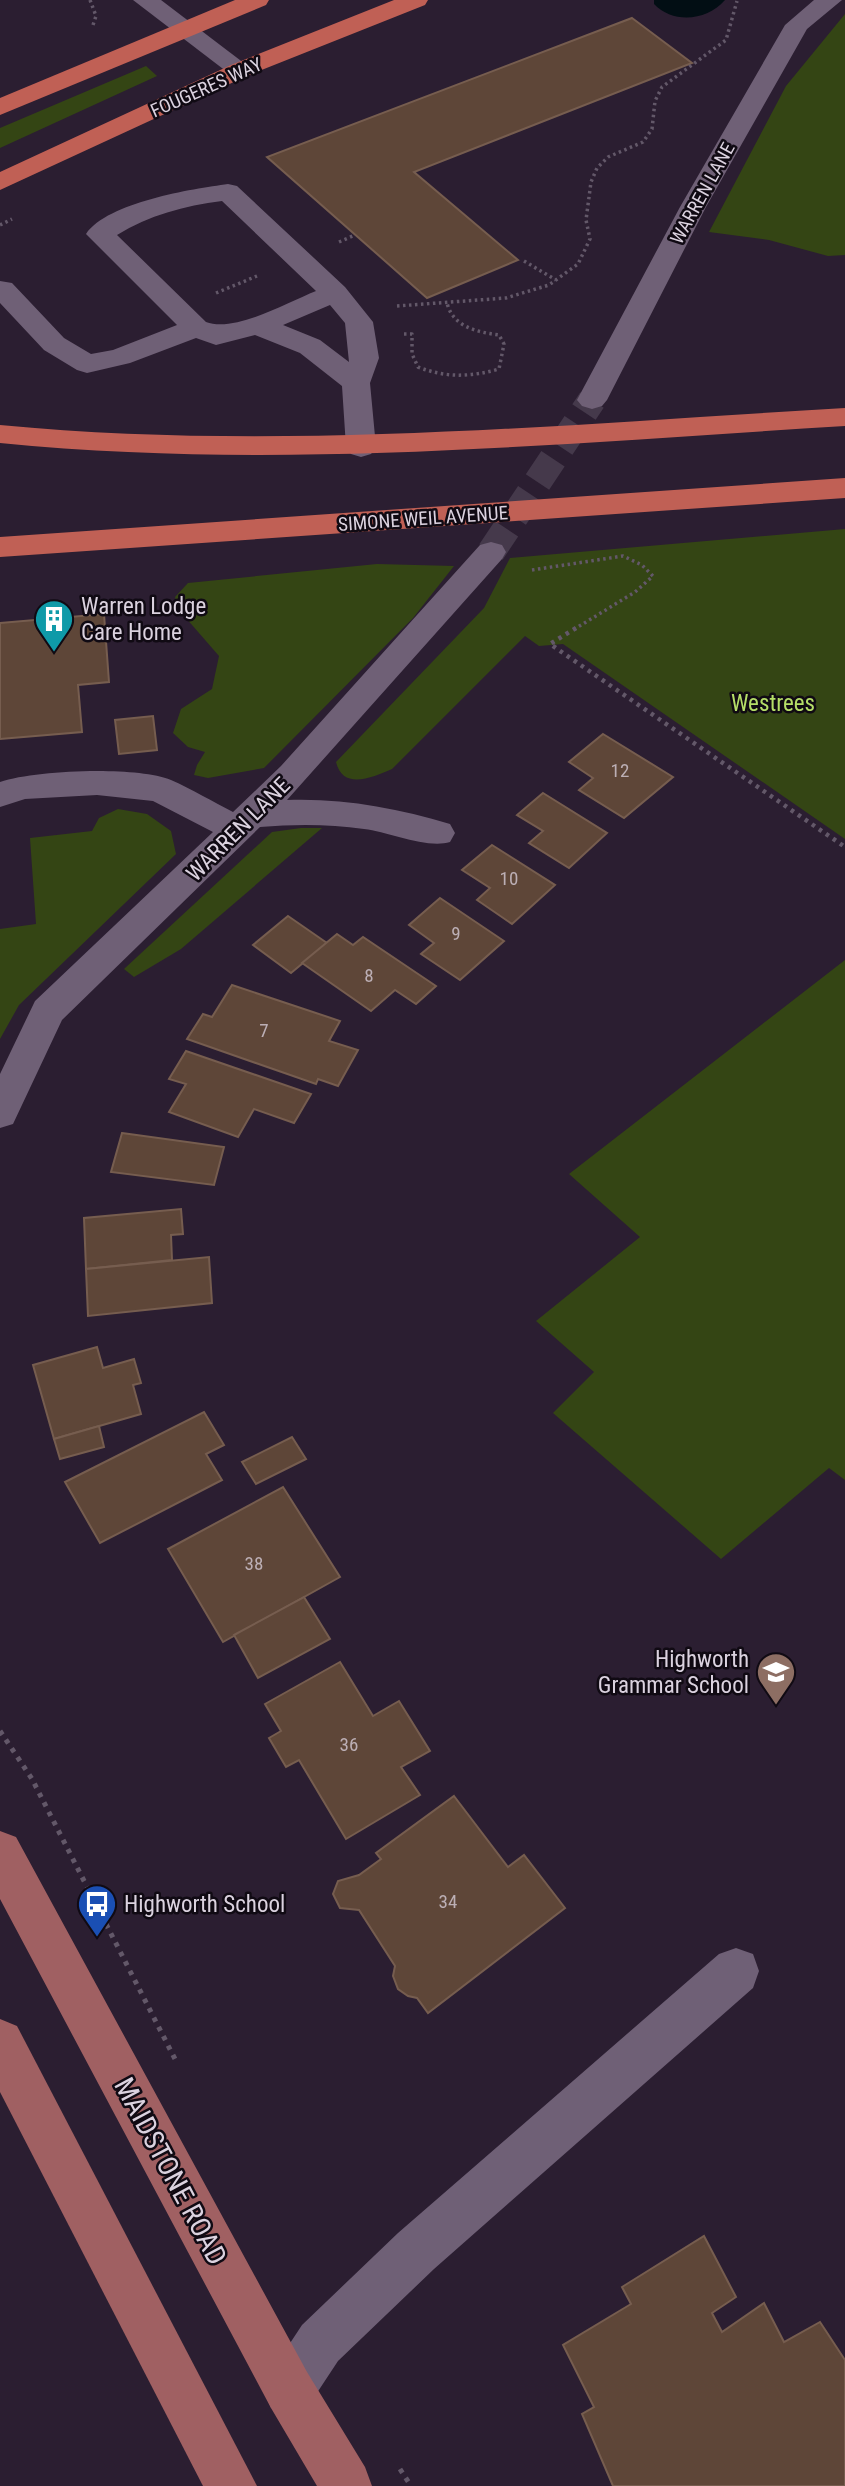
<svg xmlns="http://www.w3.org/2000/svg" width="845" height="2486" viewBox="0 0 845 2486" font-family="'Roboto Condensed',sans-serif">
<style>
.green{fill:#344514}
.water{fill:#020e14}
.building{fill:#5e4638;stroke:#765d4f;stroke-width:2}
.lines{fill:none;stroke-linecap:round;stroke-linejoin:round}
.minor-tunnel{stroke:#45394b;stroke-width:28;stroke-dasharray:28 14;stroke-linecap:butt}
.path-far2{stroke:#635869;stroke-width:3.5;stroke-dasharray:2.5 3.5;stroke-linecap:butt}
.path-far1{stroke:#635869;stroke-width:4.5;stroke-dasharray:3.5 5;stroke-linecap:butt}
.path{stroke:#635869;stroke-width:5;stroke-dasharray:4.5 6;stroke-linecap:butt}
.minor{fill:#6f6076;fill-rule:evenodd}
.major{fill:#a06062;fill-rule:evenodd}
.highway{fill:#c06055;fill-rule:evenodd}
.labels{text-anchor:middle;stroke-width:5;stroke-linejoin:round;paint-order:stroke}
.far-street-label{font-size:19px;fill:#dbd2df;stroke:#100a13}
.number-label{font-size:19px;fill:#bcafb5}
.poi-label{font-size:23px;fill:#dbd2df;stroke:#100a13;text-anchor:start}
.park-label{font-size:23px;fill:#b5de68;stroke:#100a13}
.street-label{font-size:23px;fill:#dbd2df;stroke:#100a13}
.near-street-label{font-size:28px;fill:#dbd2df;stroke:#100a13}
</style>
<rect width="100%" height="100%" fill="#2b1e31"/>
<g class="green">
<path d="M845 14V255L828 256 769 240 709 232 786 86Z"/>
<path d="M146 66 157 76 0 148V128Z"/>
<path d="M845 529V839L563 644 539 646 525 636 392 769C373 777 343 791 336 762L484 608 510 558Z"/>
<path d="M377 564 454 566 413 618 264 768 208 778 194 775 197 765 205 752 188 747 173 733 181 709 212 689 219 656 179 610 175 597 188 583Z"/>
<path d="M118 809 147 814 171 831 176 854 19 1005 0 1039V929L36 924 30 838 92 831 99 818Z"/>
<path d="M301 828H322L181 949 134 977 124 969 272 832Z"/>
<path d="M845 960V1480L829 1468 721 1559 553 1413 594 1372 536 1321 640 1237 569 1174Z"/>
</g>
<path class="water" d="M654 0H725C707 21 673 24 654 4Z"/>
<g class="building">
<path d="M632 18 692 63 414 172 518 260 427 298 267 157Z"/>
<path d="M104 614 109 682 78 685 82 732 0 739V623Z"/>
<path d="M153 716 157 750 119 754 115 720Z"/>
<path d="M603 734 673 777 624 818 579 790 593 778 569 762Z"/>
<path d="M543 793 607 833 569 868 529 843 543 831 517 815Z"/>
<path d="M492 845 555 885 512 924 477 900 490 888 462 870Z"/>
<path d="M440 898 504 941 460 980 421 954 434 943 409 925Z"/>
<path d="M288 916 327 943 291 973 253 945Z"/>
<path d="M337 934 353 945 363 937 436 986 416 1004 395 990 371 1011 302 963Z"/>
<path d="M232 985 340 1021 329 1041 358 1050 338 1086 318 1079 316 1084 187 1039 203 1014 212 1017Z"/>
<path d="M186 1051 311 1094 294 1123 254 1109 238 1137 169 1112 186 1084 169 1079Z"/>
<path d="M122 1133 224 1147 214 1185 111 1172Z"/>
<path d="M181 1209 183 1234 171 1235 172 1260 86 1269 84 1218Z"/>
<path d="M209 1257 212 1303 88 1316 86 1269Z"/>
<path d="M97 1347 103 1368 134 1359 141 1383 133 1385 141 1414 54 1439 33 1365Z"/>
<path d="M204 1412 224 1445 206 1454 222 1480 100 1543 65 1482Z"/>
<path d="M99 1426 104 1447 60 1459 54 1439Z"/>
<path d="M292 1437 306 1459 256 1484 242 1462Z"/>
<path d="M283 1487 340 1577 223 1642 168 1549Z"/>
<path d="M304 1597 330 1639 258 1678 234 1635Z"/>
<path d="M340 1662 373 1716 399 1701 430 1751 401 1767 420 1795 346 1839 299 1760 286 1767 269 1738 281 1731 265 1704Z"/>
<path d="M454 1796 508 1867 524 1855 565 1908 428 2013 417 1998 408 1996 398 1989 393 1976 395 1966 359 1910 340 1908 333 1894 338 1881 359 1875 381 1859 376 1853Z"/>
<path d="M704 2236 736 2297 712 2313 722 2332 764 2303 784 2342 820 2322 845 2360V2486H613L582 2414 594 2407 563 2345 631 2304 622 2287Z"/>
</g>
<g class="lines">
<path class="minor-tunnel" d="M491 552 592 400"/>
<g class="path-far2">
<path d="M90 0 96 16 93 25"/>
<path d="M0 225 12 219"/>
<path d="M339 242 355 235"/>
<path d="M524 261 556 280"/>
<path d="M216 293 257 276"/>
<path d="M397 306 506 298 549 285 578 264 590 239 586 220 591 182 597 168 608 157 643 142 652 129 655 101 662 87 726 40 737 1"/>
<path d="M404 334H412V354L418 367C446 378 471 377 499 369L504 344 499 335C477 332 453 327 447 303"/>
<path d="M532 570 623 556 642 565 653 576 635 592 573 630"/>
</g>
<path class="path-far1" d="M576 628 550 644 845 847"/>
<g class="path">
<path d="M0 1731 32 1779 177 2063"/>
<path d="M400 2469 411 2486"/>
</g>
<g class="minor">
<path d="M133 0H161L253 70 249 75 240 78 231 75Z"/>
<path d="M814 0H842L807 29 706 207 607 400 602 406 592 409 582 406 577 400 680 207 785 25Z"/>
<path d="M228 184 237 186 345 287 373 322 379 358 370 383 376 447 371 454 361 457 351 454 346 447 342 386 300 353 255 335 216 345 196 338 130 363 87 373 77 370 44 350 0 303V281L12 283 64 338 91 354 113 350 177 325 86 234C108 202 192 189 228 184ZM222 201 316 291C288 302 235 333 206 322L117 235C149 215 184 206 222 201ZM330 305 345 323 349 362 320 340 283 325Z"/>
<path d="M491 542 502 545 506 552 502 559 287 800C343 798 397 808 450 824L455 833 450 842C427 849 389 832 364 829 330 824 295 824 260 827L62 1020 13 1124 0 1128V1074L35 1001 213 832 153 801 97 795 25 799 0 807V782C37 770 135 766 171 780 192 789 213 802 233 812L281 766 480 545Z"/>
<path d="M736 1948 753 1954 759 1971 753 1988 434 2269 338 2361 307 2408 289 2416 271 2408 263 2390 271 2372 302 2325 398 2233 719 1954Z"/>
</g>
<g class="major">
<path d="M0 1831 16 1837 307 2372 365 2467 372 2486H317L271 2408 0 1899Z"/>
<path d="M0 2019 17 2026 257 2486H203L0 2092Z"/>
</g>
<g class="highway">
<path d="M235 0H269L266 5 0 115V98Z"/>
<path d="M394 0H428L425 5 249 75 0 190V172L231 65Z"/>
<path d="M845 408V426C564 443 282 471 0 443V425C282 452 564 424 845 408Z"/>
<path d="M845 478V498L0 557V537Z"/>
</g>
</g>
<defs>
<g id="building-pin" transform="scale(2.0125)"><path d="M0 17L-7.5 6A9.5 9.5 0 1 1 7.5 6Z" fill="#0f9aa8" stroke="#100a13"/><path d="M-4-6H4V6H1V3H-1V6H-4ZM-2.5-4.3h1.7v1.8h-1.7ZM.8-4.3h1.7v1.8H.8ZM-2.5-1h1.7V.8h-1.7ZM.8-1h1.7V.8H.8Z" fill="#fff"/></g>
<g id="school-pin" transform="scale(2.0125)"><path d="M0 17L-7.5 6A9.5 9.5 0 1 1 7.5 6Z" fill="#8d6e63" stroke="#100a13"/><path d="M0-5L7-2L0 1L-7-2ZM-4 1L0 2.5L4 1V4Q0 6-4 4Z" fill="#fff"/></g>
<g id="bus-pin" transform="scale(2.0125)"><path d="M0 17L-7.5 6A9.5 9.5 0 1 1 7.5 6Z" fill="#1a4fb4" stroke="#100a13"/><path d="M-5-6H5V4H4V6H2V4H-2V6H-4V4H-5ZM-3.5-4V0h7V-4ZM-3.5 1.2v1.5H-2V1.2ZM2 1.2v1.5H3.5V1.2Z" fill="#fff"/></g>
</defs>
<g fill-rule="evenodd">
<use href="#building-pin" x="54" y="619"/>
<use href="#school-pin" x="776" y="1672"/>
<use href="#bus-pin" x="97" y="1904"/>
</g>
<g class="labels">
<g class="far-street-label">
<text transform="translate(206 87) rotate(-24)" y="7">FOUGERES WAY</text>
<text transform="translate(702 193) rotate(-61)" y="7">WARREN LANE</text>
<text transform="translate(423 518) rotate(-4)" y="7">SIMONE WEIL AVENUE</text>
</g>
<g class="number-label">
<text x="620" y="777">12</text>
<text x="509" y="885">10</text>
<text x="456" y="940">9</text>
<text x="369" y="982">8</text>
<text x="264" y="1037">7</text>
<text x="254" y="1570">38</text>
<text x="349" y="1751">36</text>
<text x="448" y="1908">34</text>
</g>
<g class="poi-label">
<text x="81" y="614">Warren Lodge<tspan x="81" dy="26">Care Home</tspan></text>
<text x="749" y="1667" text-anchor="end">Highworth<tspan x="749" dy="26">Grammar School</tspan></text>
<text x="124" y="1912">Highworth School</text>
</g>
<g class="park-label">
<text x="773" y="711">Westrees</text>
</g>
<g class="street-label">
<text transform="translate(238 829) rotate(-45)" y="8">WARREN LANE</text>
</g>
<g class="near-street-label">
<text transform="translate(171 2171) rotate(62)" y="10">MAIDSTONE ROAD</text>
</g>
</g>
</svg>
